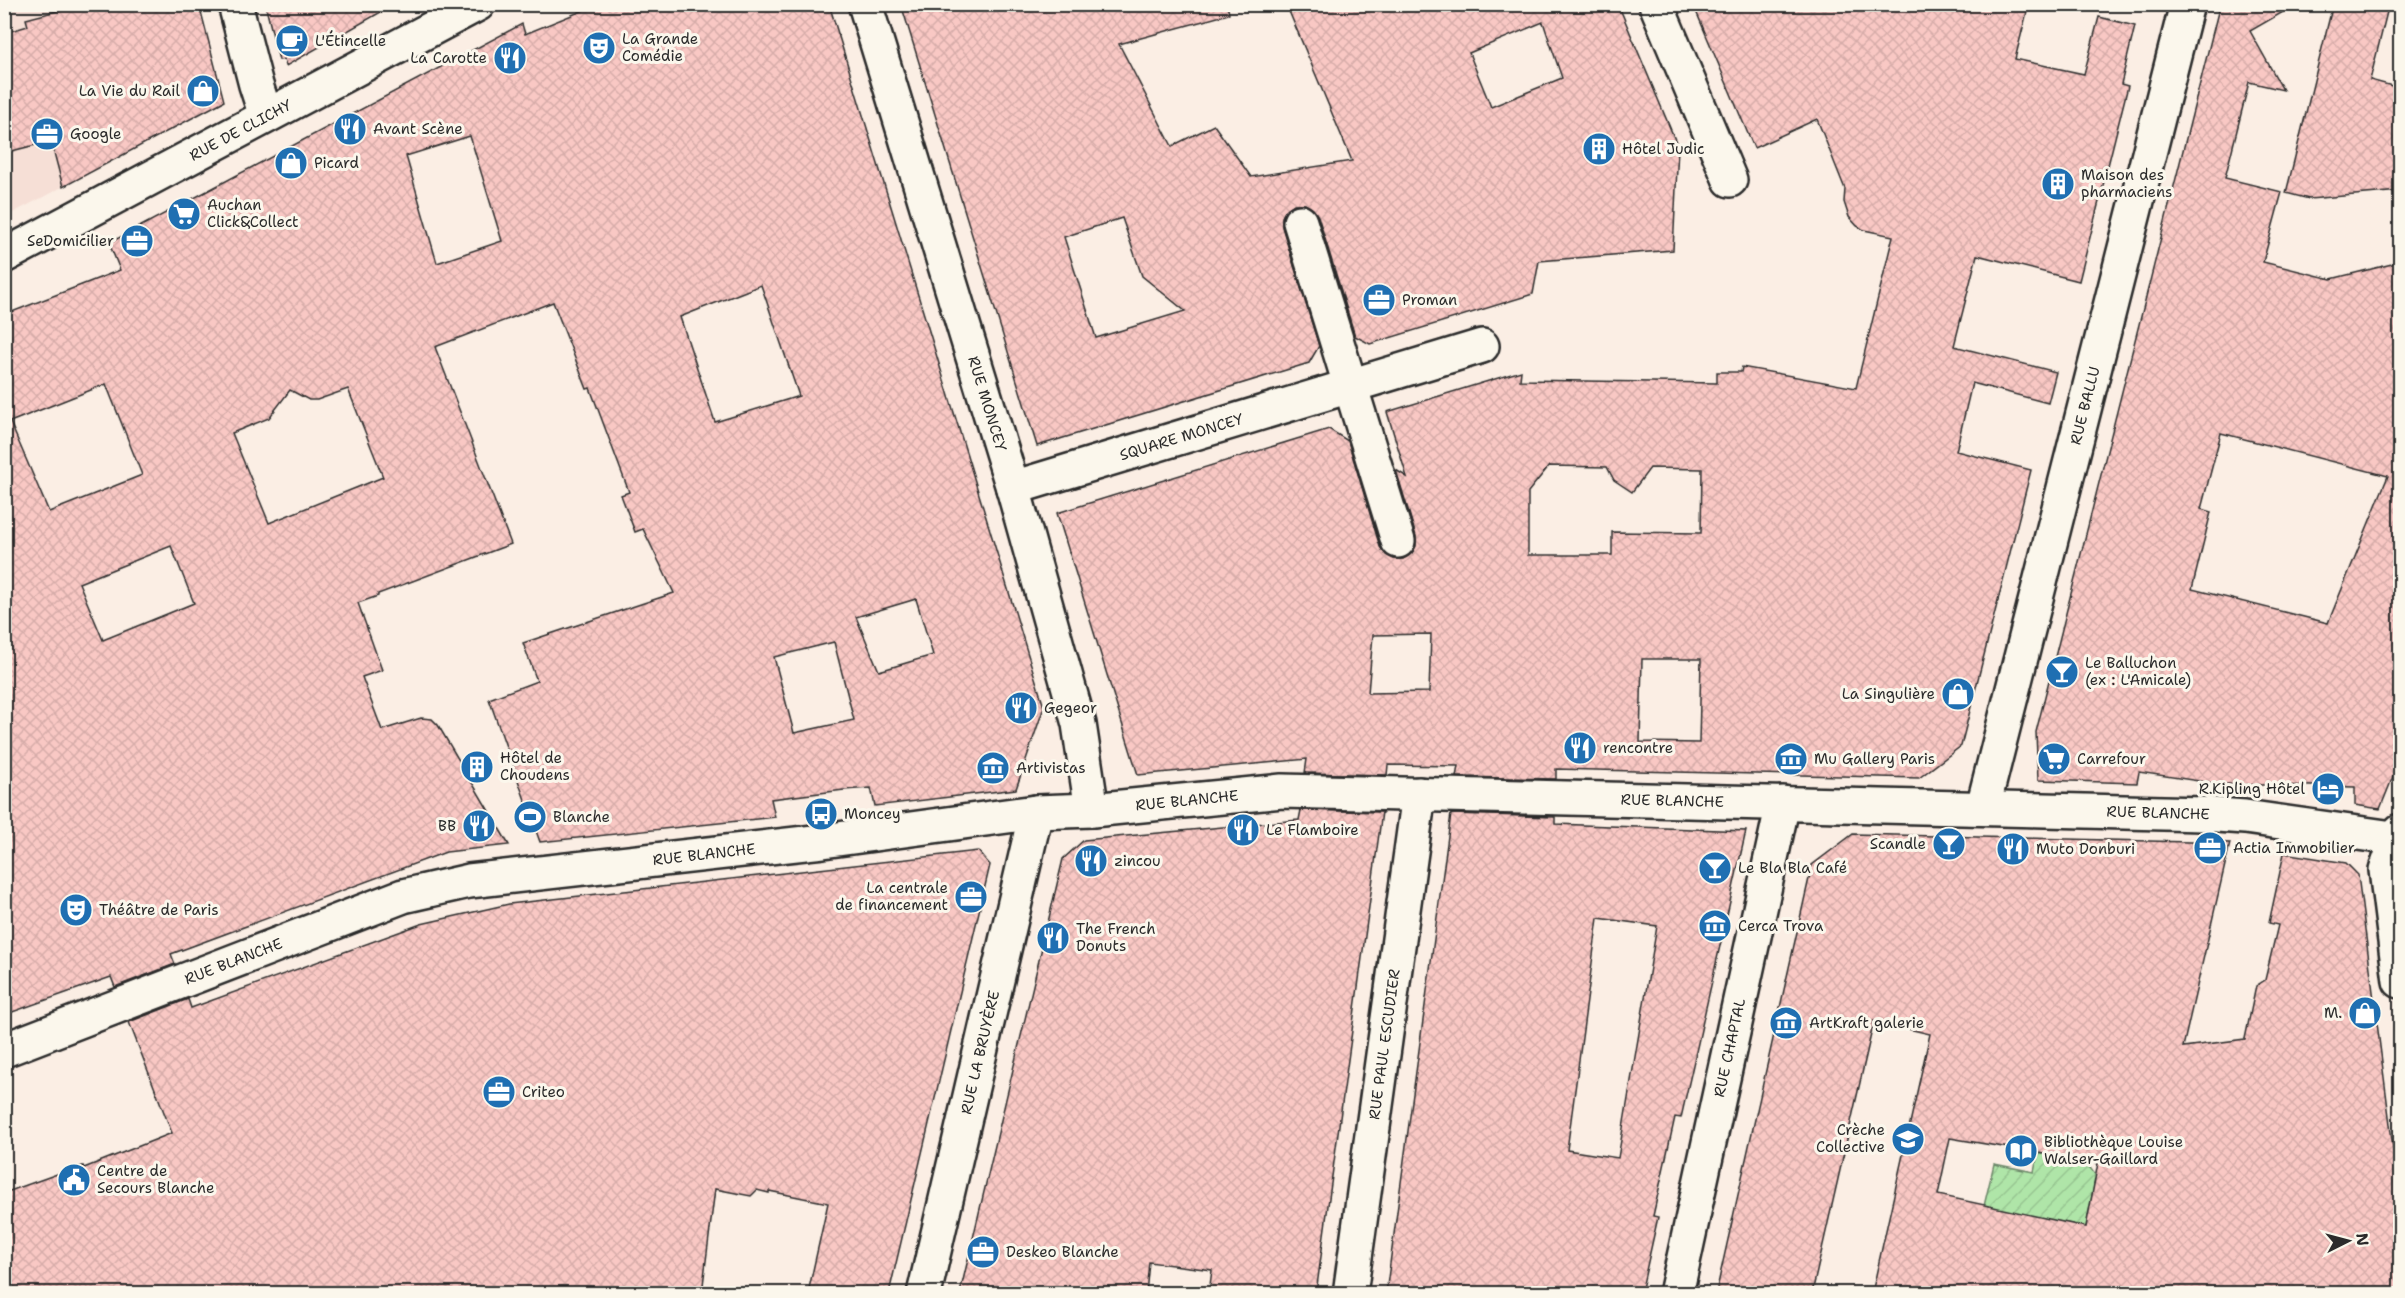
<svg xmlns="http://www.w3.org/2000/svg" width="2405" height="1298" viewBox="0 0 2405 1298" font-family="'Shantell Sans',sans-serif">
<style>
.built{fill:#f6dfd6}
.garden{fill:url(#garden-furrows);stroke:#6d886a;stroke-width:1.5}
.building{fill:url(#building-cross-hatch);stroke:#2b2b2b;stroke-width:1.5;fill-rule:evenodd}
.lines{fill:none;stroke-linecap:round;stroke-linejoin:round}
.minor-casing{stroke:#2b2b2b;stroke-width:38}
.minor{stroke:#fbf7ec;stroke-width:33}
.labels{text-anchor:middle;stroke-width:6;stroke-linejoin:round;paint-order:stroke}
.poi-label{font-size:15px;fill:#2b2b2b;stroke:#fbf7ec;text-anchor:start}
.street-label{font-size:15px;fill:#2b2b2b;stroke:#fbf7ec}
</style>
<defs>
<pattern id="garden-furrows" width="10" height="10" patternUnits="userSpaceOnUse" patternTransform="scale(1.5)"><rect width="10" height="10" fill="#afe5a8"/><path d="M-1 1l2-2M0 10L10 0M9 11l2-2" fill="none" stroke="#97c591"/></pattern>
<pattern id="building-cross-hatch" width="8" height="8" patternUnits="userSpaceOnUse" patternTransform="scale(1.5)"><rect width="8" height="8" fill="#f9c8c4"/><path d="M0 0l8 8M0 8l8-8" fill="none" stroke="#d6aca9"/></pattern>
</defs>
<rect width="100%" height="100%" fill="#fbeee4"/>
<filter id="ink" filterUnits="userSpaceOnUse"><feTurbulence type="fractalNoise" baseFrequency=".0167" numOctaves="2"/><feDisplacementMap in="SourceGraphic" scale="12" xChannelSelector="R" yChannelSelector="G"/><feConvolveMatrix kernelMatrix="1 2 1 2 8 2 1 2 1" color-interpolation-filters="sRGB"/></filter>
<g filter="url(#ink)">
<path class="built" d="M5 5H55L77 83 66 185 5 217Z"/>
<path class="garden" d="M2038 1153 2085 1161 2096 1176 2086 1227 1984 1206 1994 1164 2034 1172Z"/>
<g class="building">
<path d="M55 4H199L224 101 63 187 51 141 4 153V33L28 26 26 19 57 11Z"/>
<path d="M265 4H395L286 66 284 59 279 60Z"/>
<path d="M599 4H829L1044 707 1016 789 875 806 871 788 844 790 771 799 775 817 540 842 489 699 537 681 523 643 674 593 643 529 635 532 621 495 629 492 590 388 587 389 553 302 435 347 511 544 378 594V596L358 603 382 670 362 677 382 730 421 718 432 719 438 725 509 845 446 852 171 954 175 964 115 987 111 977 4 1015V315L120 270 109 243 522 24 525 34ZM470 136 502 241 437 263 406 156ZM761 285 799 396 715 422 680 317ZM106 384 142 475 49 512 10 422ZM348 389 383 477 269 523 232 433 269 418 290 390 309 400H317ZM171 546 194 603 103 640 79 583ZM916 599 933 655 879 671 856 617ZM834 642 854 720 794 733 774 657Z"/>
<path d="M901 4H1227L1229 14 1119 44 1172 146 1214 125 1251 177 1352 161 1286 4H1618L1678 147 1673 250 1539 261 1533 294 1370 344 1355 336 1318 216 1313 209 1305 204H1294L1286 210 1282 217V227L1319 346 1309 363 1037 446ZM1543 22 1562 78 1491 107 1469 53ZM1122 218 1142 276 1185 311 1096 338 1064 237Z"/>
<path d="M1693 4H2029L2015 59 2084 74 2099 17 2135 26 2121 84 2128 86 2079 281 1977 255 1954 346 2056 372 2048 403 1972 383 1956 451 2031 470 1961 746 1919 778 1556 769V779L1456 777 1458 766 1388 765 1387 775 1305 773 1307 759 1138 775 1057 513 1329 429 1348 441 1380 547 1386 555 1394 559H1403L1412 553 1416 546V536L1396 470 1407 477 1387 412 1521 371 1520 380 1717 383V372H1741L1742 367 1856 388 1893 236 1864 230 1857 226 1849 217 1844 202 1845 189 1817 119 1754 148ZM1549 466 1607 467 1614 480 1632 492 1650 468 1702 469 1701 533 1612 532V555H1528V492ZM1431 634 1429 692 1368 693 1373 635ZM1642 659H1701L1699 743 1640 742Z"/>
<path d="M2220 4H2297L2250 31 2283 90 2249 82 2225 178 2282 192 2263 262 2331 279 2400 262V759L2380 809 2355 805V787L2219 784 2139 772 2137 783 2038 780 2036 732ZM2221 433 2388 476 2328 623 2192 589 2211 512 2201 509Z"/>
<path d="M2333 4H2389L2370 80 2400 88V191L2309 199 2286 193Z"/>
<path d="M1301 810 1382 812 1316 1293H1209L1212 1270 1149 1262 1146 1293H960L1063 859 1084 840 1299 820Z"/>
<path d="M1451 814 1555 817V824L1746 831 1681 1118 1675 1117 1653 1216 1658 1217 1641 1293H1386ZM1598 918 1657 926 1618 1158 1567 1150Z"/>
<path d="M1853 834 2230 843 2183 1047 2245 1039 2256 986 2265 980 2278 925 2269 923 2284 853 2346 863 2358 875 2400 1202V1293H1872L1930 1034 1874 1021 1812 1293H1716L1812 865ZM1950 1138 2098 1163 2086 1227 1938 1195Z"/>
<path d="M978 851 990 865 889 1293H808L828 1203 769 1191V1193L757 1190 751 1196 715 1189 702 1293H4V1193L60 1173 83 1166 84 1168 172 1133 129 1022 188 999 191 1008 421 924 509 904Z"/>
</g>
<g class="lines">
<g class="minor-casing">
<g id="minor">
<path d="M235 4 256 85 266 116"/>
<path id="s1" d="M865 4 1013 488 1079 724 1092 810"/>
<path d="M1656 4 1730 180"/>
<path d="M1300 222 1398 541"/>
<path id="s2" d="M4 256 478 4"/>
<path id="s3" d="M1013 488 1482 346"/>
<path id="s4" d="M1983 807 2187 4"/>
<path d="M2400 831 2386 870 2400 981"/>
<path id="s5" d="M4 1050 403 896 469 881 823 841 1036 812 1092 810 1282 791 2203 814 2245 817 2400 839"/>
<path id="s6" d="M924 1294 1036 812"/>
<path id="s7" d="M1350 1294 1419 794"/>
<path id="s8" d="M1676 1294 1783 803"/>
</g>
</g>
<use href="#minor" class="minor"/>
</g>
</g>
<defs>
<g id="cafe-disc" transform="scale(1.725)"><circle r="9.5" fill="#1f6fb2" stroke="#fbf7ec"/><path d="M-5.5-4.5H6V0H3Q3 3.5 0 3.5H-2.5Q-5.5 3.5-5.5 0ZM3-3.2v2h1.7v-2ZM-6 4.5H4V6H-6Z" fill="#fff"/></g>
<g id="theatre-disc" transform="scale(1.725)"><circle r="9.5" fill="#1f6fb2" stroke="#fbf7ec"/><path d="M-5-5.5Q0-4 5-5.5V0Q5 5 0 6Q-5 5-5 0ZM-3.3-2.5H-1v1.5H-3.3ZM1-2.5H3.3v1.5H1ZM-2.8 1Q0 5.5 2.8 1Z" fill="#fff"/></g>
<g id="restaurant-disc" transform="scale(1.725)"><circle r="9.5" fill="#1f6fb2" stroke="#fbf7ec"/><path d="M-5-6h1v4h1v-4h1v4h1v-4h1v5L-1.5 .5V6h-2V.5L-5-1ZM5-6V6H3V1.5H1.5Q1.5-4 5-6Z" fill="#fff"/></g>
<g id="shop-disc" transform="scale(1.725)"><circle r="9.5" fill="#1f6fb2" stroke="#fbf7ec"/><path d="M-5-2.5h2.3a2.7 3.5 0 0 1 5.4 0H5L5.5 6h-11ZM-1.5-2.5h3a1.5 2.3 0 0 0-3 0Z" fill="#fff"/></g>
<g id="office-disc" transform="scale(1.725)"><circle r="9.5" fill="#1f6fb2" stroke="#fbf7ec"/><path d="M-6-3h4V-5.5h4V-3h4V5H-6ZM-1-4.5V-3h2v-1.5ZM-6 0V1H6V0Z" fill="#fff"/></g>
<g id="building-disc" transform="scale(1.725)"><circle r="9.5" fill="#1f6fb2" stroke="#fbf7ec"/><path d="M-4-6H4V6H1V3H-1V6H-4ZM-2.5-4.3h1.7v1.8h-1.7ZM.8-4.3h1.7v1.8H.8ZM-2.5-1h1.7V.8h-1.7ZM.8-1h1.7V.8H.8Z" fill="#fff"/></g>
<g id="supermarket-disc" transform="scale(1.725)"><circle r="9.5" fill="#1f6fb2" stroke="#fbf7ec"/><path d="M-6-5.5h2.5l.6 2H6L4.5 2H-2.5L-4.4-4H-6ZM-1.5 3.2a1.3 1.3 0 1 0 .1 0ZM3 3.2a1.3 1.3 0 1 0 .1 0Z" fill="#fff"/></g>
<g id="bar-disc" transform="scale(1.725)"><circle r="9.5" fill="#1f6fb2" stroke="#fbf7ec"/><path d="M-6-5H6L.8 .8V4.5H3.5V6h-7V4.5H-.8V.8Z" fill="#fff"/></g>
<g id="museum-disc" transform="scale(1.725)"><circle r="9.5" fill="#1f6fb2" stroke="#fbf7ec"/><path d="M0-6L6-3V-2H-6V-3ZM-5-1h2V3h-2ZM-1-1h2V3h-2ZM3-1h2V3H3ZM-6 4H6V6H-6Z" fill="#fff"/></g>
<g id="hotel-disc" transform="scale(1.725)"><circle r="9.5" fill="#1f6fb2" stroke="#fbf7ec"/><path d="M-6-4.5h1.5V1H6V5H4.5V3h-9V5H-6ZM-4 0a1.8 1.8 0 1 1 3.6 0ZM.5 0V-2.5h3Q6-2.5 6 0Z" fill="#fff"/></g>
<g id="bus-disc" transform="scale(1.725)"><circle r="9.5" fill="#1f6fb2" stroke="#fbf7ec"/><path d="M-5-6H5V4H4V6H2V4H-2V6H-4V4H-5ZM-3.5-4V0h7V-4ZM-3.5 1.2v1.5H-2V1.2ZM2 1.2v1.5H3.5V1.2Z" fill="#fff"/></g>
<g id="stadium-disc" transform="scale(1.725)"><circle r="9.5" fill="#1f6fb2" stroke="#fbf7ec"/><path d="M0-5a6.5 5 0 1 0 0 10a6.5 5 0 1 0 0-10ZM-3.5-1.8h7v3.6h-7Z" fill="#fff"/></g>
<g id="school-disc" transform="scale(1.725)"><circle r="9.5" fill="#1f6fb2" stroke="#fbf7ec"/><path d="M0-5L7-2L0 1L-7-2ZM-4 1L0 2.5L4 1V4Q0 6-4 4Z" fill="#fff"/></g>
<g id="library-disc" transform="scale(1.725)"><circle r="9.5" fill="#1f6fb2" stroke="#fbf7ec"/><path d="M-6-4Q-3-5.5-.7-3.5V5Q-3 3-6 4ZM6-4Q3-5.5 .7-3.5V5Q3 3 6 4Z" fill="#fff"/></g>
<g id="civic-disc" transform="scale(1.725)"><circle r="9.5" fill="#1f6fb2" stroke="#fbf7ec"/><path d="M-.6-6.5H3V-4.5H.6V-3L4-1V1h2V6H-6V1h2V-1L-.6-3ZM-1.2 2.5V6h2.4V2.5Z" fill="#fff"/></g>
</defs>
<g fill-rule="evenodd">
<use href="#cafe-disc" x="292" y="41"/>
<use href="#theatre-disc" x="599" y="48"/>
<use href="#restaurant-disc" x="510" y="58"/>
<use href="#shop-disc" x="203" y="91"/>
<use href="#restaurant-disc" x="350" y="129"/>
<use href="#office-disc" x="47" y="134"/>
<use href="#building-disc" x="1599" y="149"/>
<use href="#shop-disc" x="291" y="163"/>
<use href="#building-disc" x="2058" y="184"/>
<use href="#supermarket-disc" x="184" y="214"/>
<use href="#office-disc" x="137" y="241"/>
<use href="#office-disc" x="1379" y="300"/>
<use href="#bar-disc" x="2062" y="672"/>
<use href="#shop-disc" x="1958" y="694"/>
<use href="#restaurant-disc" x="1021" y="708"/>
<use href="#restaurant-disc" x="1580" y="748"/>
<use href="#museum-disc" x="1791" y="759"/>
<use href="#supermarket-disc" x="2054" y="759"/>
<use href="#building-disc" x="477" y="767"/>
<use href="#museum-disc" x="993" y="768"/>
<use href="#hotel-disc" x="2328" y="789"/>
<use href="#bus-disc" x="821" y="814"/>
<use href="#stadium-disc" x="530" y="817"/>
<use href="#restaurant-disc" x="479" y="826"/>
<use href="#restaurant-disc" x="1243" y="830"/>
<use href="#bar-disc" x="1949" y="844"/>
<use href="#office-disc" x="2210" y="848"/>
<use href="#restaurant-disc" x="2013" y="849"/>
<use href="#restaurant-disc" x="1091" y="861"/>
<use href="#bar-disc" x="1715" y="868"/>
<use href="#office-disc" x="971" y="897"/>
<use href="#theatre-disc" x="76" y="910"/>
<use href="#museum-disc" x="1715" y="926"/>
<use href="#restaurant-disc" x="1053" y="938"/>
<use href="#shop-disc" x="2365" y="1013"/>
<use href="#museum-disc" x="1786" y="1023"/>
<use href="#office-disc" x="499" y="1092"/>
<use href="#school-disc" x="1908" y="1139"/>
<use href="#library-disc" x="2021" y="1151"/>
<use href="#civic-disc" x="74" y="1180"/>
<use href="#office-disc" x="983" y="1252"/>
</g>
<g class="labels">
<g class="poi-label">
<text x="622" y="44">La Grande<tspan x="622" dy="17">Comédie</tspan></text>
<text x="315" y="46">L'Étincelle</text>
<text x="487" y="63" text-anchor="end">La Carotte</text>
<text x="180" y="96" text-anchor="end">La Vie du Rail</text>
<text x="373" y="134">Avant Scène</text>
<text x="70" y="139">Google</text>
<text x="1622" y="154">Hôtel Judic</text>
<text x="314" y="168">Picard</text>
<text x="2081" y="180">Maison des<tspan x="2081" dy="17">pharmaciens</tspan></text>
<text x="207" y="210">Auchan<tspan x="207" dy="17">Click&amp;Collect</tspan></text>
<text x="114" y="246" text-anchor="end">SeDomicilier</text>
<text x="1402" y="305">Proman</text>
<text x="2085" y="668">Le Balluchon<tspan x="2085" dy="17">(ex : L'Amicale)</tspan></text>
<text x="1935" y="699" text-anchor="end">La Singulière</text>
<text x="1044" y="713">Gegeor</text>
<text x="1603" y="753">rencontre</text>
<text x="500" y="763">Hôtel de<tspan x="500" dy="17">Choudens</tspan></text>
<text x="1814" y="764">Mu Gallery Paris</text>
<text x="2077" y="764">Carrefour</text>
<text x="1016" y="773">Artivistas</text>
<text x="2305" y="794" text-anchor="end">R.Kipling Hôtel</text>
<text x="844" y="819">Moncey</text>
<text x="553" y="822">Blanche</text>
<text x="456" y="831" text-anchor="end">BB</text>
<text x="1266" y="835">Le Flamboire</text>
<text x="1926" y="849" text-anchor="end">Scandle</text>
<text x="2233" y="853">Actia Immobilier</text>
<text x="2036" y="854">Muto Donburi</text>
<text x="1114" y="866">zincou</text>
<text x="1738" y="873">Le Bla Bla Café</text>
<text x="948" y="893" text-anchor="end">La centrale<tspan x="948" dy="17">de financement</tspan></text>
<text x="99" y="915">Théâtre de Paris</text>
<text x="1738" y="931">Cerca Trova</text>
<text x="1076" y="934">The French<tspan x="1076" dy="17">Donuts</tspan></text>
<text x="2342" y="1018" text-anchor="end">M.</text>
<text x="1809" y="1028">ArtKraft galerie</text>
<text x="522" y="1097">Criteo</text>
<text x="1885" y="1135" text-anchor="end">Crèche<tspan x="1885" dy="17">Collective</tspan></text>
<text x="2044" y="1147">Bibliothèque Louise<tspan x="2044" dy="17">Walser-Gaillard</tspan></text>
<text x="97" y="1176">Centre de<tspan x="97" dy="17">Secours Blanche</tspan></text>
<text x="1006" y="1257">Deskeo Blanche</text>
</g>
<g class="street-label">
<text dy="5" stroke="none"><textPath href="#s2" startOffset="268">RUE DE CLICHY</textPath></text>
<text dy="5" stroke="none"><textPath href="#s1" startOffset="418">RUE MONCEY</textPath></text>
<text dy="5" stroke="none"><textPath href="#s4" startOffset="414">RUE BALLU</textPath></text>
<text dy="5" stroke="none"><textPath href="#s3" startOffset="176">SQUARE MONCEY</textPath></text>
<text dy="5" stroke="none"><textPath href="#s5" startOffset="1218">RUE BLANCHE</textPath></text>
<text dy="5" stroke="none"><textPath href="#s5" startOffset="1704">RUE BLANCHE</textPath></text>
<text dy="5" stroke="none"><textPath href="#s5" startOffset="2190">RUE BLANCHE</textPath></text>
<text dy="5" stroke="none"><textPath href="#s5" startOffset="732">RUE BLANCHE</textPath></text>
<text dy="5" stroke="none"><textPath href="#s5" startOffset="246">RUE BLANCHE</textPath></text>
<text dy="5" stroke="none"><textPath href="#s7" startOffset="252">RUE PAUL ESCUDIER</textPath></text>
<text dy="5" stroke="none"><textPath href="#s8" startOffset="252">RUE CHAPTAL</textPath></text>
<text dy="5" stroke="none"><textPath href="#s6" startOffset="248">RUE LA BRUYÈRE</textPath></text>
</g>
</g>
<rect width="2405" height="1298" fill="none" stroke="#fbf7ec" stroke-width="24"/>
<rect x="12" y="12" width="2381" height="1274" fill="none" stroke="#2b2b2b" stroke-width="2" filter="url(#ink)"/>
<g transform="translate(2348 1241) rotate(84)" stroke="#fbf7ec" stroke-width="4.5" paint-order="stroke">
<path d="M0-4.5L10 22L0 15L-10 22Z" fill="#2b2b2b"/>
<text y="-9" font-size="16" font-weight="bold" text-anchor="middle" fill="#2b2b2b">N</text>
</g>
</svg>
